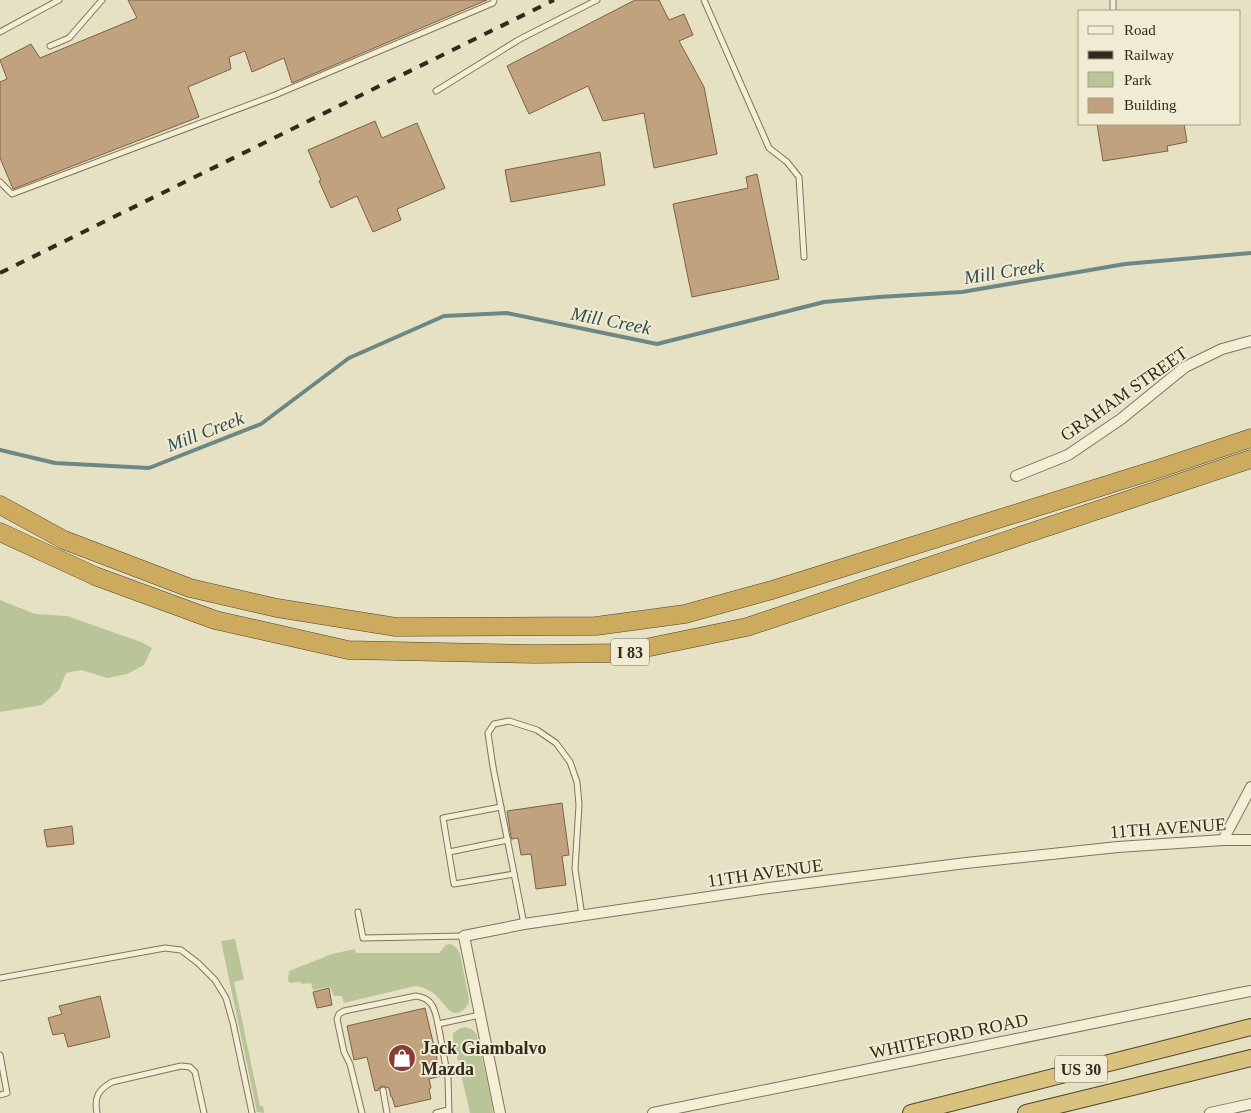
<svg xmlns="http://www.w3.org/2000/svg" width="1251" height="1113" viewBox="0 0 1251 1113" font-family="Georgia,serif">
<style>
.green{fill:#b9c499}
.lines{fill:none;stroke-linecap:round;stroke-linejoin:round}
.stream{stroke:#6d8784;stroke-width:4}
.building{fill:#c1a27e;stroke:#7b6245}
.service-casing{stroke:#7f735c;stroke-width:7}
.minor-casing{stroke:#7f735c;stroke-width:12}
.trunk-casing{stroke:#4d4230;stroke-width:18}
.motorway-casing{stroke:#4d4230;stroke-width:19}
.service{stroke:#f3eed5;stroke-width:5}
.minor{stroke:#f3eed5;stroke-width:10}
.trunk{stroke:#d9c27e;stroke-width:16}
.motorway{stroke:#ccaa5e;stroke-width:18}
.rail{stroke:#312a1e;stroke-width:4;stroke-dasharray:9 9;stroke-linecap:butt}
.labels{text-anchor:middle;stroke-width:4;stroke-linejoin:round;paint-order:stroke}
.shield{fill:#f0ebd2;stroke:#6a6454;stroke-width:1}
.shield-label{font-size:16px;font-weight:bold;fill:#312a1e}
.street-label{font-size:18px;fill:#312a1e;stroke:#f0ebd2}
.poi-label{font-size:18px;font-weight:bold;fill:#312a1e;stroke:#f0ebd2;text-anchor:start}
.water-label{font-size:19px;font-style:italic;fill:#304d4f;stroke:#f0ebd2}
</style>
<rect width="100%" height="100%" fill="#e7e1c3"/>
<g class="green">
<path d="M0 600 35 614 67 616 141 642 152 648 144 665 127 674 108 678 81 670 66 673 59 690 42 705 0 712Z"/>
<path d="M235 939 244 979 234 982 260 1106H263L264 1113 257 1112 221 941Z"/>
<path d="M450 944 456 947 460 954 469 999C469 1008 458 1017 450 1011 447 1009 444 1004 442 1002 435 993 426 987 415 986L344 1003 342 996H334L330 987 313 990 311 983 302 984 300 982 291 983 288 981 289 971 332 954 355 949 356 953H439L446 945Z"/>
<path d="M466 1027C471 1029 474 1030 477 1035L491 1099 493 1113H470L453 1039V1033L461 1028Z"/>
</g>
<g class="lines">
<path class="stream" d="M0 450 55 463 149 468 261 424 349 358 444 316 507 313 657 344 824 302 879 297 962 292 1125 264 1251 253"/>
</g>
<g class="building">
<path d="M128 0H487L292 83 284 58 252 72 245 51 229 57 231 69 188 87 199 117 13 189 0 158V82L7 79 0 60 31 44 40 58 137 18Z"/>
<path d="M635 0H659L669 20 684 14 693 35 679 41 704 87 717 154 654 168 644 113 603 121 588 86 529 114 507 66Z"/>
<path d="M375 121 382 138 417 123 445 188 397 209 401 220 373 232 357 196 331 208 319 181 321 180 308 150Z"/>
<path d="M1097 124H1184L1187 142 1167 146 1168 151 1103 161Z"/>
<path d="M600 152 605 185 511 202 505 170Z"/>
<path d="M757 174 779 279 692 297 673 204 748 188 746 177Z"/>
<path d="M562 803 569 855 562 856 566 885 536 889 531 854 521 855 518 838 512 839 511 837 507 811Z"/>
<path d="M72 826 74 844 47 847 44 830Z"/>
<path d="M329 988 332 1005 317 1008 313 992Z"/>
<path d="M100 996 110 1037 68 1047 64 1033 53 1035 48 1018 62 1014 59 1006Z"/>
<path d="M425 1008 441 1076 429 1079 431 1088 429 1089 431 1099 395 1107 392 1097H391L389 1088 382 1086 379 1088V1090L375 1091 367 1057 354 1060 347 1026Z"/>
</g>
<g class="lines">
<g class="service-casing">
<g id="service">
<path d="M704 0 769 148 787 162 799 177 804 257"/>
<path d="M1113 11V0"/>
<path d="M0 32 59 0"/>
<path d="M50 46 69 38 102 0"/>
<path d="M436 91 520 39 597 0"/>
<path d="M0 182 12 194 275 95 493 3 494 0"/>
<path d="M501 807 443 818 454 884 514 874"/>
<path d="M449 852 508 840"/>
<path d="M358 912 363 938 464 936"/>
<path d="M524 924 493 767 488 733 494 724 509 721 537 730 556 743 570 762 577 782 579 805 575 869 582 916"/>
<path d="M0 978 165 948 181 950 198 963 215 980 226 998 233 1023 252 1113"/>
<path d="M0 1055 7 1093 0 1095"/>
<path d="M383 1090 387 1113"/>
<path d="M97 1113C94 1097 98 1090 112 1082L181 1066 190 1067 195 1072 204 1113"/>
<path d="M362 1113 350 1064 344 1052 337 1019 339 1014 344 1011 416 996C433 998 435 1010 438 1024"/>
<path d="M436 1113 448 1110"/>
<path d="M449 1113 448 1078 438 1024 480 1015"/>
</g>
</g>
<g class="minor-casing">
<g id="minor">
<path d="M1016 476 1068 455 1121 419 1185 367 1222 349 1251 341"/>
<path d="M1223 840 1251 787"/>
<path d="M500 1113 464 936 524 924 769 888 966 863 1118 847 1223 840H1251"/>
<path d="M653 1113 909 1061 1240 993 1251 991"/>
<path d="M1210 1113 1251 1104"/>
</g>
</g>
<g class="trunk-casing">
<g id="trunk">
<path d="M911 1113 1251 1027"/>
<path d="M1026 1113 1251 1058"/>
</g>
</g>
<g class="motorway-casing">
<g id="motorway">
<path d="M0 505 64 540 190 588 277 608 396 627 596 626 685 614 772 590 1161 468 1251 438"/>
<path d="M0 532 95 576 215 620 348 650 535 654 621 653 747 627 1251 459"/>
</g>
</g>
<use href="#service" class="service"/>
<use href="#minor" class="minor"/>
<use href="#trunk" class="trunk"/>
<use href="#motorway" class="motorway"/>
<path class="rail" d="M0 273 554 0"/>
</g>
<defs>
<g id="shop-disc" transform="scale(1.4375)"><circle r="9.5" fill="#863e34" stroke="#f0ebd2"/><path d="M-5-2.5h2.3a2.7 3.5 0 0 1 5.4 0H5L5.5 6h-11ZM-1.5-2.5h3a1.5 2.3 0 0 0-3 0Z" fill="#fff"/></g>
</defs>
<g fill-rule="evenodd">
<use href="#shop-disc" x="402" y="1058"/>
</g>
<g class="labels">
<g class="shield">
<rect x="611" y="638.5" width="38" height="27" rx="4"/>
<rect x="1055" y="1055.5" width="52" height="27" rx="4"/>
</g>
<g class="shield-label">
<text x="630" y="658">I 83</text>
<text x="1081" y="1075">US 30</text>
</g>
<g class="street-label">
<text transform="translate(1124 394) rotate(-35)" y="6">GRAHAM STREET</text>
<text transform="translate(1168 828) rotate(-4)" y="6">11TH AVENUE</text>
<text transform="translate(765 873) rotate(-8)" y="6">11TH AVENUE</text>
<text transform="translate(949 1036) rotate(-12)" y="6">WHITEFORD ROAD</text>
</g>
<g class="poi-label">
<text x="421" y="1054">Jack Giambalvo<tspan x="421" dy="21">Mazda</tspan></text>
</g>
<g class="water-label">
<text transform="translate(1004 271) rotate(-9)" y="7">Mill Creek</text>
<text transform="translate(611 320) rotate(11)" y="7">Mill Creek</text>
<text transform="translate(205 431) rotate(-21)" y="7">Mill Creek</text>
</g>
</g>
<rect x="1078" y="10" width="162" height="115" fill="#f0ebd2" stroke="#a49e8a"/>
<rect x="1088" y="26" width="25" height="8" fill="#f3eed5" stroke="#a49e8a"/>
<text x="1124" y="35" font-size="15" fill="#312a1e">Road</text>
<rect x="1088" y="51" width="25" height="8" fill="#312a1e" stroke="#a49e8a"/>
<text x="1124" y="60" font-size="15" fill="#312a1e">Railway</text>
<rect x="1088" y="72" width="25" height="15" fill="#b9c499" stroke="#a49e8a"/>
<text x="1124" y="85" font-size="15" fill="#312a1e">Park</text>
<rect x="1088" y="98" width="25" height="15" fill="#c1a27e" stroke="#a49e8a"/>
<text x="1124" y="110" font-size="15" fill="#312a1e">Building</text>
</svg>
